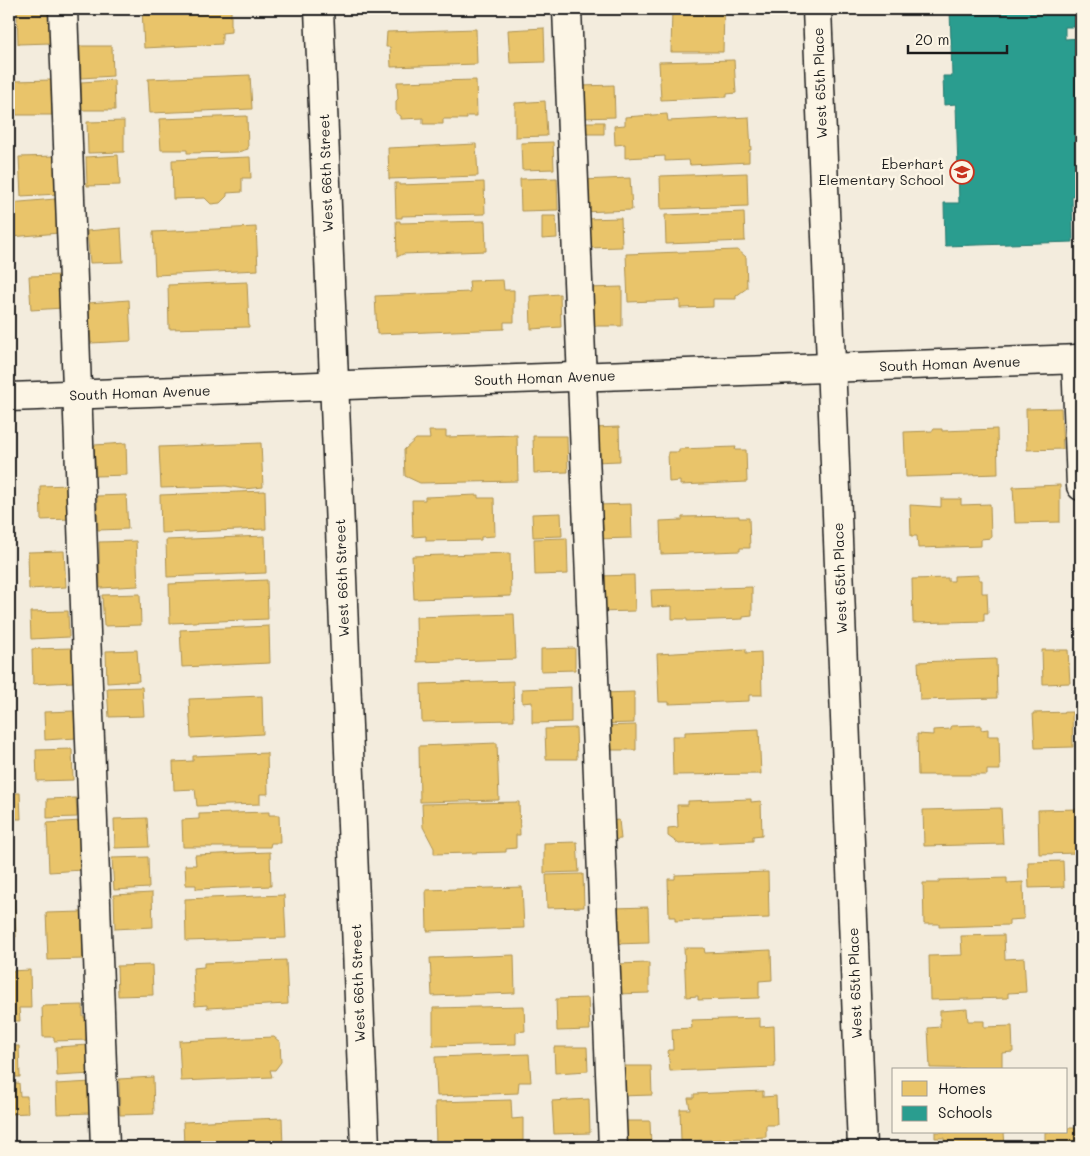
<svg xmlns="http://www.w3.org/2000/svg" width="1090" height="1156" viewBox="0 0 1090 1156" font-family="Mali,sans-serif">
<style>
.homes{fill:#e9c46a;stroke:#ac9253}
.schools{fill:#2a9d8f;stroke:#26766c}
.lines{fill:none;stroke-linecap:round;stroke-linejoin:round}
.minor-casing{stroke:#1c1c1c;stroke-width:31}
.minor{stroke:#fcf5e5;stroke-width:28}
.labels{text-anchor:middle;stroke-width:5;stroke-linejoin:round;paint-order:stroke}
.street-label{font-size:14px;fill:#1c1c1c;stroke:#fcf5e5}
.poi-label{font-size:14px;fill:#1c1c1c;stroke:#fcf5e5;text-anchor:end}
</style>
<rect width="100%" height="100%" fill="#f3ecdd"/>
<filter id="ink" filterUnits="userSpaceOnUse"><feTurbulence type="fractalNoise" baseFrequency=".02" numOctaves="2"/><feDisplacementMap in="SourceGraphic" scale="10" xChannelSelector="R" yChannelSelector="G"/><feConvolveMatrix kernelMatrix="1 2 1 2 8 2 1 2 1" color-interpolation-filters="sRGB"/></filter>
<g filter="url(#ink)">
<g class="homes">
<path d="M142 9H231V32L222 33V44L144 48Z"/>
<path d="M672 9H724L723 52H671Z"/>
<path d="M17 10H50L51 43 18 44Z"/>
<path d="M544 28 545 62 510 63 508 30Z"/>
<path d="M476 29 477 64 391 67 390 47H386L387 32Z"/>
<path d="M80 46H112L113 76 81 78Z"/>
<path d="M734 60 736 93 727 94V97L661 100 659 62Z"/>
<path d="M250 75 252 109 150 113 148 79Z"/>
<path d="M51 80 52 115H16L15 81Z"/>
<path d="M114 80 115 110H82L81 82Z"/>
<path d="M476 80 477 116H467V119H443V124H423V118L401 119V116L396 113V101L398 99 397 82Z"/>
<path d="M614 85 615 117 582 118 581 86Z"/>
<path d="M545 101 547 136 515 137V103Z"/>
<path d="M667 114 668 121 749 117 751 150H749V162L690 165 689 160 665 161V156L625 158V144L615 145 614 126 625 125V117Z"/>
<path d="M247 116 248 149 238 152 187 153V150H161L159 119Z"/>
<path d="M124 121V152L88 153 87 122Z"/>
<path d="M582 122H604V134H583Z"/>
<path d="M553 142 554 169 522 170 521 143Z"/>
<path d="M476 144 478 176 389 179 388 148Z"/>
<path d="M118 155 120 185 87 186 86 157Z"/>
<path d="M56 156 58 194 21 196 19 157Z"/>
<path d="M250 157 251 178H242V192L227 193V196L220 203 211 204 205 198 173 199 172 160Z"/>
<path d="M747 173 748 206 661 209 660 176Z"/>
<path d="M557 178 558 210 521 211 520 179Z"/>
<path d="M630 178 632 210 582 212 581 180Z"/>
<path d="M484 182 485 214 402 216V218H396L395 183H399V185Z"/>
<path d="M55 199 59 233 11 237 9 203Z"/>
<path d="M744 212 745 241 666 244 665 215Z"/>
<path d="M542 216H556L557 238 542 239Z"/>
<path d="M621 218 622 247 586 248V219Z"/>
<path d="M396 221H400V223L485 221 486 251 403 254 397 257Z"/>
<path d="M256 227 258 270 155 275 153 232Z"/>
<path d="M121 228 123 262 90 263 87 231Z"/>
<path d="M738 250 746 257 747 288 736 296V299H713V307L680 308V300L628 302 626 254Z"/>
<path d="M61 275 63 308 31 310 29 276Z"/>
<path d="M503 280 504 290H514V322H504V329L377 334 375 296 470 292 469 281Z"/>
<path d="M247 282 249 327 169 329 168 285Z"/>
<path d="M622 287V326H587L586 288Z"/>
<path d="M560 294 561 327 531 329 530 296Z"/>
<path d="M129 300 131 341 91 343 88 303Z"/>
<path d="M1061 408 1063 449 1027 450 1026 409Z"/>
<path d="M619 427 620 461 594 462 593 428Z"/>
<path d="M933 429H942V431L997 429 998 474 906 477 904 432 933 431Z"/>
<path d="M429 431H446V437L517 435 518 481 420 483 405 476 404 450 416 439H430Z"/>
<path d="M533 436H567L568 472 534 473Z"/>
<path d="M126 443 127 475 96 476 94 445Z"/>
<path d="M261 443 263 487 244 489 226 486 161 488 159 447Z"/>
<path d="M736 447 735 450H746L747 482 680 485V481L669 482 668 452H679V449Z"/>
<path d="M70 485 71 519 41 520 40 486Z"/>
<path d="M1060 485V522L1015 523 1013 487Z"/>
<path d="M265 491 266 529 161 533 160 495Z"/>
<path d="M126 495 128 529 98 530 97 496Z"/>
<path d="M478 495V498H494L495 536 481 537V540L426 541V536L413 537 412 500H425V497Z"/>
<path d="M941 499H961V505L990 504 991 538 981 539V546L918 548 917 536H911L910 505 941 507Z"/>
<path d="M631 504 632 538 596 539V505Z"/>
<path d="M561 513 562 536 533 537 532 514Z"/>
<path d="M739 516V518H749L750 548H740V551L661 554 660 521 682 520V517Z"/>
<path d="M265 536 266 573 167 577 166 540Z"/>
<path d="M567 538 568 574 535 575 534 539Z"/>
<path d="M136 541 138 586 100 588 99 542Z"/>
<path d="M64 551 66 587 29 589 28 552Z"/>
<path d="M510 553 511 596 414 599 412 556Z"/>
<path d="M634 575 635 611 599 612 598 576Z"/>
<path d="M979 575V580H982V593H987L988 613H984V621L913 623 912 579 948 578V581H954V576Z"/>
<path d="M267 580 268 619 170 623 169 584Z"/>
<path d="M752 587V616L743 617V619L687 621V619H672V606L652 607 651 590Z"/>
<path d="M140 594 141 625 104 626 102 595Z"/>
<path d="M68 611 69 637 31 639 30 612Z"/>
<path d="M514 614 516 659 417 662 416 617Z"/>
<path d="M269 626 270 663 182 667 180 630Z"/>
<path d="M9 644H12L13 685H9Z"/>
<path d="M72 648 73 682 33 684 32 649Z"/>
<path d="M575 648V670L541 671V649Z"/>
<path d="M746 649V653L761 652 762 695H749V701L669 704V702H659L657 654Z"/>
<path d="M137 650 139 681 107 683 106 651Z"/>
<path d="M1042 650H1068L1070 683 1043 684Z"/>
<path d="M996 659 997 698 920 700 918 662Z"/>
<path d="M513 681 514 720 422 722 421 684Z"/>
<path d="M142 687 144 716 109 717 107 688Z"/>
<path d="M571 687V722L532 723V702L522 703V689Z"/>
<path d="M634 692V723L601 724 600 693Z"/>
<path d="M262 696 263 734 191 738 189 699Z"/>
<path d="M75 711 76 738 45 740 44 712Z"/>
<path d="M1072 712 1073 747 1035 748 1033 713Z"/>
<path d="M636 725V750H602L601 726Z"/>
<path d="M981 725V730L988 729V736H999L1000 770H987V775H918L917 734 933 735V730L951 729V726Z"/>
<path d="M576 728 577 759H546L545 729Z"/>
<path d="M759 729 761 774 673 775 672 736H685V732Z"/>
<path d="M497 743 499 800 420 802 419 746Z"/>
<path d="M72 749 73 780 37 781 36 750Z"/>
<path d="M267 753 268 794H260V804L197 806 195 789 174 790 173 762 193 761V756Z"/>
<path d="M9 786 10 793H20L21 819H9Z"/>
<path d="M76 798 77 817 47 818V799Z"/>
<path d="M751 799V802L761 801 762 835 753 836V841L679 844 668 836V828L678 827 677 805H688V801Z"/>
<path d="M519 802 520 835H516V848L506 849V852L434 854V848L423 827 422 804Z"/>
<path d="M1001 808 1003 844 924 846 923 810Z"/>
<path d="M1078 809 1080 853 1039 854 1038 810Z"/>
<path d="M269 812V815H279L280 843H271L270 847H183L182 820 199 819V814Z"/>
<path d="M147 818 149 847 115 848 114 819Z"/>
<path d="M619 820 621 839 608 840 607 821Z"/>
<path d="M81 821 83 870 49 872 47 823Z"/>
<path d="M577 842 579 872 544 873V843Z"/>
<path d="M270 852 271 886 196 889V885H186L185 865H196L195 855Z"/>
<path d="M148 857 149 888 114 890 112 858Z"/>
<path d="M1063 861 1064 887 1029 888 1028 862Z"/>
<path d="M768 872 769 918 675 921V917H669L668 879H675V875Z"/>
<path d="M583 874 584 907 547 908 546 875Z"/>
<path d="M1007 878V883L1023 882 1024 919 1009 920V925L939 927V924H924L923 883H939V880Z"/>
<path d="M522 887 524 928 427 931 426 890Z"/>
<path d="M152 893 153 927 115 929 114 895Z"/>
<path d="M9 894H14L16 937 9 938Z"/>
<path d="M284 895 286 938 186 941 185 899Z"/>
<path d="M648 907 649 943 614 944 613 908Z"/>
<path d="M82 912 83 959 48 960 46 913Z"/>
<path d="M1004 935 1005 959 1024 958 1026 992 1008 993V998L930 1000 929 956 962 955 961 936Z"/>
<path d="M684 948H704L705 953 771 950 772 980 759 981V998L698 1000V996L686 997Z"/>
<path d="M514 955 515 993 432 996 430 958Z"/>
<path d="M286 960 288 1004 207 1008V1005L195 1006 193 968 204 967V963Z"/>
<path d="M649 963V993L617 994 616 964Z"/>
<path d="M152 965 153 995 118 996 117 966Z"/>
<path d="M30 970 31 1008H19L20 1021H9V971Z"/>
<path d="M588 998 590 1030 557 1031 556 999Z"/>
<path d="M83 1005V1017H87L88 1040 54 1041V1037H43L42 1006Z"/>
<path d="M524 1006 525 1031 516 1032V1044L433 1046V1008Z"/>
<path d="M967 1009 968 1021H984V1027L1012 1026 1013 1052 1002 1053V1069L930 1068 928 1028 940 1027V1011Z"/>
<path d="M760 1018V1027L774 1026 775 1067 670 1071 668 1050H673L672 1029 692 1028 691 1020Z"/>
<path d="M274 1037 280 1042 281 1062 275 1070H270L272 1077 181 1081 179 1041Z"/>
<path d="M89 1045 92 1074 57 1076 56 1047Z"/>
<path d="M9 1046H19L20 1077H9Z"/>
<path d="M554 1047H587L588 1071 555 1073Z"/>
<path d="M529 1054 531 1082H519L518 1093 437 1096 435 1057Z"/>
<path d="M619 1066H651L652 1095 620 1096Z"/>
<path d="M153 1077 154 1114 120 1115 119 1079Z"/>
<path d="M92 1082 93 1113 57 1114 56 1084Z"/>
<path d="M19 1083 20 1096H27L28 1113 9 1114V1084Z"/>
<path d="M763 1091V1097L776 1096 777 1125H766V1137L681 1141 680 1109H690L688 1098H694V1094Z"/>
<path d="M589 1099 590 1133 554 1134 552 1101Z"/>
<path d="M511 1100 512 1119 523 1118V1141L436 1146 435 1102Z"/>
<path d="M282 1118 283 1147H184L183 1122Z"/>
<path d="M620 1121H650L651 1147H621Z"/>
<path d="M1066 1128H1081V1147H1045V1132H1066Z"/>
<path d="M935 1132H1004L1005 1147H944V1138H935Z"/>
</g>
<path class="schools" d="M950 9H1081V27H1065V39L1081 38V195L1072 196 1073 242 945 246 944 203H959L956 104 944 105 943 76H952Z"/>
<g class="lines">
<g class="minor-casing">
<g id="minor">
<path d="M63 9 105 1147"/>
<path d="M319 9 365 1147"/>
<path d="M567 9 613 1147"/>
<path d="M817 9 862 1147"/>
<path d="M1076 359 1081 486"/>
<path d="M9 397 1081 359"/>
</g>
</g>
<use href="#minor" class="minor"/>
</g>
</g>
<defs>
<g id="school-ring" transform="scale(1.25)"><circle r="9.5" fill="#fcf5e5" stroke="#c8321e" stroke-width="1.5"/><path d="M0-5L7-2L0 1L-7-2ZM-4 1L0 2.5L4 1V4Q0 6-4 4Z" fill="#c8321e"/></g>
</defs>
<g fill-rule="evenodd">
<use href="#school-ring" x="962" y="172"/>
</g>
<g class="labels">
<g class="street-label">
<text transform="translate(820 83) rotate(-92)" y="5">West 65th Place</text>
<text transform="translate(326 173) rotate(-92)" y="5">West 66th Street</text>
<text transform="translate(950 364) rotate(-2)" y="5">South Homan Avenue</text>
<text transform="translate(545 378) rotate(-2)" y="5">South Homan Avenue</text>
<text transform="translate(140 393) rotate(-2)" y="5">South Homan Avenue</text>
<text transform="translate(342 578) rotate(-92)" y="5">West 66th Street</text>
<text transform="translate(840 578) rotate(-92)" y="5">West 65th Place</text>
<text transform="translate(358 983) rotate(-92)" y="5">West 66th Street</text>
<text transform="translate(855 983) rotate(-92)" y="5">West 65th Place</text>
</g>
<g class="poi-label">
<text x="944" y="169">Eberhart<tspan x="944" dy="16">Elementary School</tspan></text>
</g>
</g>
<rect width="1090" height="1156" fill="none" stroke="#fcf5e5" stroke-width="30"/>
<rect x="15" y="15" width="1060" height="1126" fill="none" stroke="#1c1c1c" stroke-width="2" filter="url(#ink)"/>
<rect x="892" y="1068" width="175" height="65" fill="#fcf5e5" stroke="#a29e95"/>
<rect x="902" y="1081" width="25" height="15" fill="#e9c46a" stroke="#a29e95"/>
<text x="938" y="1094" font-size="15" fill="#1c1c1c">Homes</text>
<rect x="902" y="1106" width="25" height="15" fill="#2a9d8f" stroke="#a29e95"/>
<text x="938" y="1118" font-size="15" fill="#1c1c1c">Schools</text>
<path d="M908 45v8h99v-8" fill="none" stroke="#1c1c1c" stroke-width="2.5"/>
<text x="915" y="45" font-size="15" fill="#1c1c1c" stroke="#fcf5e5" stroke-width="4" paint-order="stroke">20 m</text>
</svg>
